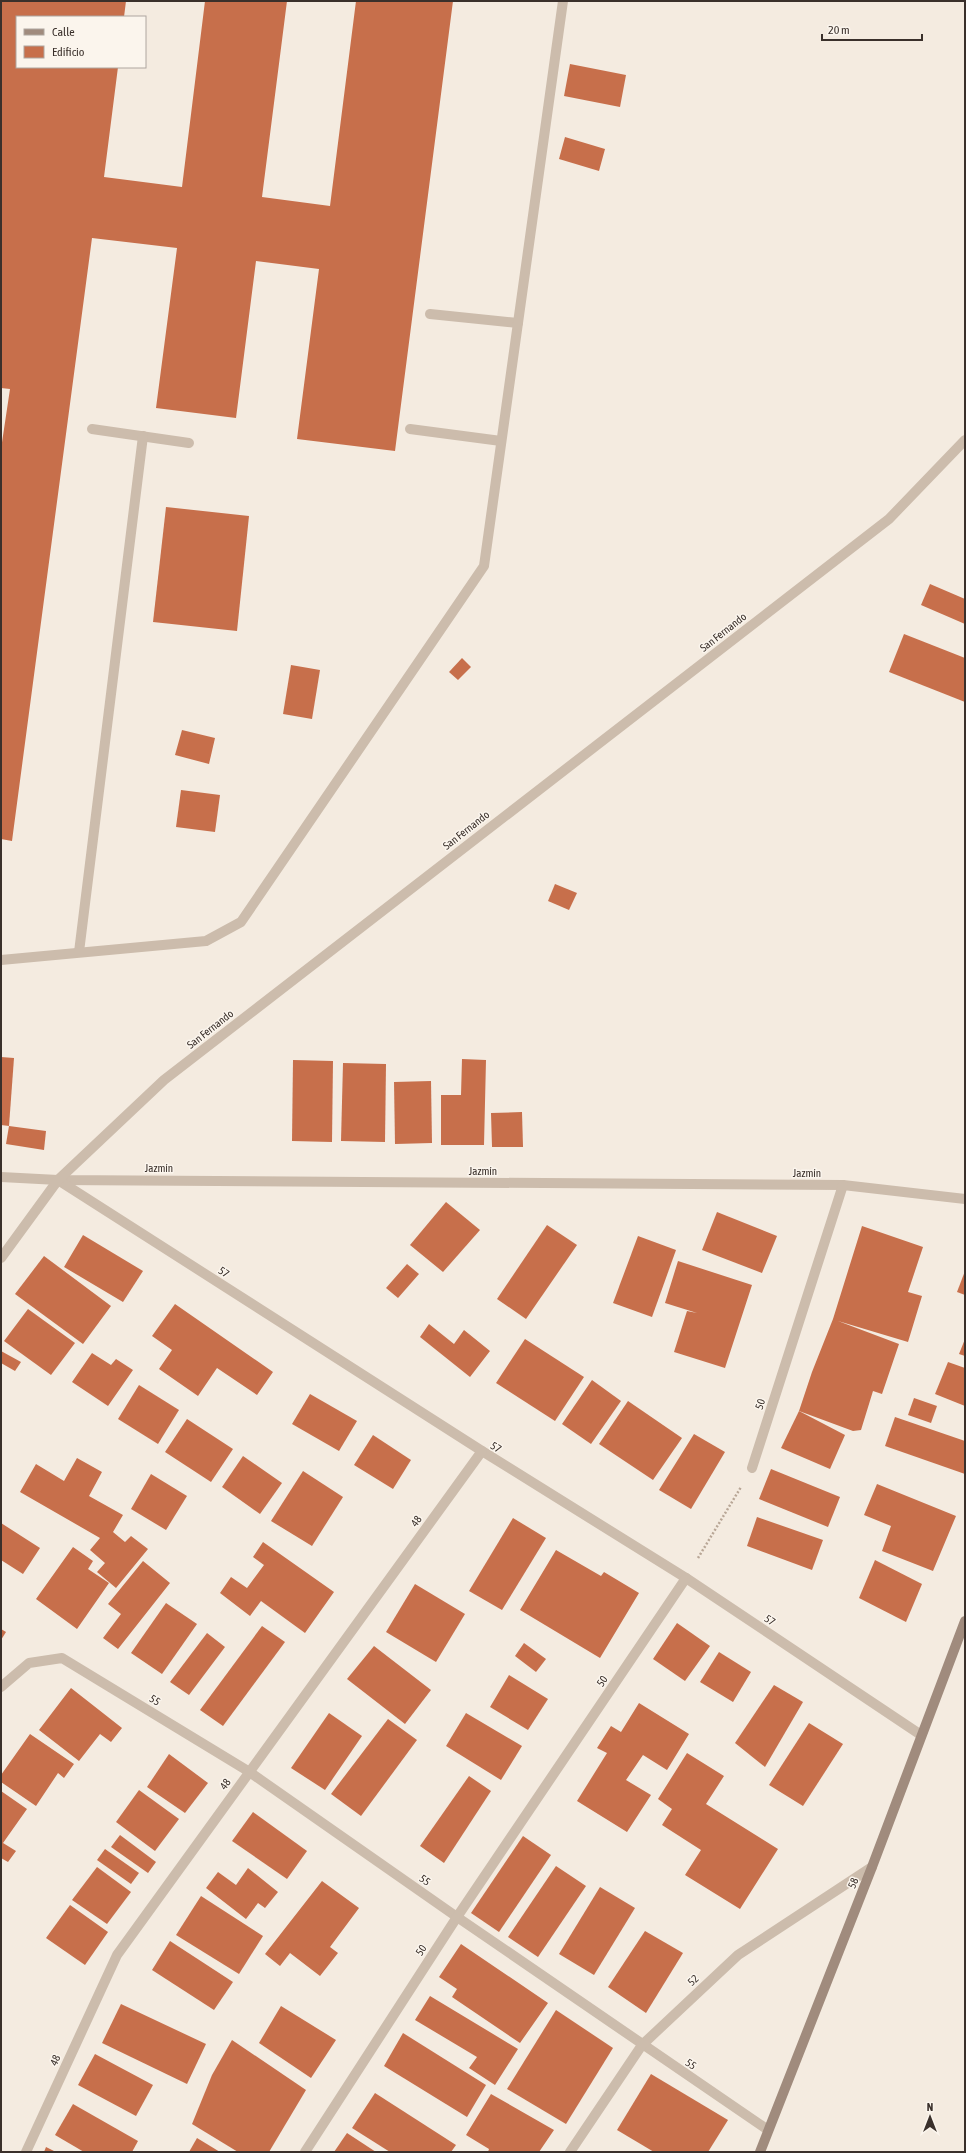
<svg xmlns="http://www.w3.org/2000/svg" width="966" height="2153" viewBox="0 0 966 2153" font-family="'Asap Condensed',sans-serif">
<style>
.building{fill:#c76f4b}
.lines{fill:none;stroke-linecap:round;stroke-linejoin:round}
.path{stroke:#b8a696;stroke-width:2.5;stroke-dasharray:2 2;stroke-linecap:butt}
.service{stroke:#ccbcac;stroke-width:10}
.minor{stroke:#ccbcac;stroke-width:10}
.secondary{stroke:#a08b7d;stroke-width:10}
.labels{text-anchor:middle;stroke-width:3;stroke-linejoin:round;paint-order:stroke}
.street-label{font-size:11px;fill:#3a302b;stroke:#fbf5ed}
</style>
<rect width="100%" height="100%" fill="#f4ebe0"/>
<g class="building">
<path d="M1 1H126L124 17H17V67H118L104 177 182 187 205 1H287L262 197 330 206 356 1H453L395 451 297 439 319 269 256 261 236 418 156 408 177 248 92 238 12 841 1 839V449L10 389 1 388Z"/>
<path d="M570 64 626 75 620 107 564 96Z"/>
<path d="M565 137 605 149 599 171 559 159Z"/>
<path d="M166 507 249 516 237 631 153 622Z"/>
<path d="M930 584 965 599V624L921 605Z"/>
<path d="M904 634 965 658V702L889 672Z"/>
<path d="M462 658 471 667 458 680 449 672Z"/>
<path d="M291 665 320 670 312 719 283 714Z"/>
<path d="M182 730 215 738 209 764 175 755Z"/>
<path d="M181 790 220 795 215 832 176 827Z"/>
<path d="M555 884 577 893 569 910 548 901Z"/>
<path d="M1 1057 14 1058 9 1126 1 1125Z"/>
<path d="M462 1059 486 1060 484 1145H441V1095H461Z"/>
<path d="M293 1060 333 1061 332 1142 292 1141Z"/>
<path d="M343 1063 386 1064 385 1142 341 1141Z"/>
<path d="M431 1081 432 1143 395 1144 394 1082Z"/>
<path d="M522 1112 523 1147H492L491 1113Z"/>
<path d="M9 1126 46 1131 44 1150 6 1144Z"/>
<path d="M446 1202 480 1230 443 1272 410 1245Z"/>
<path d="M717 1212 777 1236 762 1273 702 1250Z"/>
<path d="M547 1225 577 1245 526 1319 497 1299Z"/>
<path d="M862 1226 923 1247 908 1292 922 1296 908 1342 838 1321 899 1344 882 1394 873 1391 861 1430 853 1431 799 1411 812 1372 833 1319Z"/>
<path d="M83 1235 143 1271 123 1302 64 1267Z"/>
<path d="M638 1236 676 1250 652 1317 613 1303Z"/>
<path d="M44 1256 111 1306 83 1344 15 1294Z"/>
<path d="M678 1261 752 1285 725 1368 674 1352 687 1311 697 1313 665 1303Z"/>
<path d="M407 1264 419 1274 398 1298 386 1288Z"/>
<path d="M965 1271V1295L957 1292Z"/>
<path d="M175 1304 273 1372 257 1395 217 1368 198 1396 159 1369 172 1350 152 1336Z"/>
<path d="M28 1309 75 1343 51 1375 4 1341Z"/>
<path d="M429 1324 454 1344 464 1330 490 1351 470 1377 420 1337Z"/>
<path d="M525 1339 584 1377 555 1421 496 1383Z"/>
<path d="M965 1339V1356L959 1354Z"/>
<path d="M1 1351 21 1362 15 1371 1 1363Z"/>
<path d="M92 1353 111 1365 116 1359 133 1370 108 1406 72 1382Z"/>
<path d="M948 1362 965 1368V1406L935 1394Z"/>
<path d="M592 1380 621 1401 591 1444 562 1424Z"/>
<path d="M139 1385 179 1410 158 1444 118 1419Z"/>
<path d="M310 1394 357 1421 339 1451 292 1424Z"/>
<path d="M914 1398 937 1406 931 1423 908 1415Z"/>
<path d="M628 1401 682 1438 653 1480 599 1444Z"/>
<path d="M799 1411 845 1435 830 1469 781 1448Z"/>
<path d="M895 1417 965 1441V1474L885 1446Z"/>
<path d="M187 1419 233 1449 211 1482 165 1452Z"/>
<path d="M694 1434 725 1452 691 1509 659 1490Z"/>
<path d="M373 1435 411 1460 393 1489 354 1465Z"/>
<path d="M243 1456 282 1483 260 1514 222 1487Z"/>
<path d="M77 1458 102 1472 89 1496 123 1515 113 1532 125 1542 131 1536 148 1549 116 1588 97 1572 105 1563 90 1550 100 1538 20 1492 36 1464 64 1481Z"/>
<path d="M771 1469 840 1497 828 1527 759 1499Z"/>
<path d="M303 1471 343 1497 312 1546 271 1521Z"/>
<path d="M151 1474 187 1496 166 1530 131 1509Z"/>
<path d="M877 1484 956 1516 933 1571 882 1551 891 1526 864 1515Z"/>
<path d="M757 1517 823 1540 812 1570 747 1546Z"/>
<path d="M513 1518 546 1538 502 1610 469 1591Z"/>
<path d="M1 1523 40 1548 23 1574 1 1560Z"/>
<path d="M263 1542 334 1592 305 1633 261 1601 250 1616 220 1593 231 1577 247 1588 264 1565 253 1557Z"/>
<path d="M73 1547 93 1561 88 1569 109 1583 77 1629 36 1599Z"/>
<path d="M556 1550 601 1576 604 1572 639 1593 600 1658 520 1610Z"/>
<path d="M875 1560 922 1584 906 1622 859 1598Z"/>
<path d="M143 1561 170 1583 118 1649 103 1638 121 1614 108 1604Z"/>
<path d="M415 1584 465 1614 436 1662 386 1632Z"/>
<path d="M166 1603 197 1624 162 1674 131 1653Z"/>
<path d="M677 1623 710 1646 685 1681 653 1659Z"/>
<path d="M262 1626 285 1642 223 1726 200 1710Z"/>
<path d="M1 1629 6 1632 1 1640Z"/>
<path d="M207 1633 225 1647 189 1695 170 1682Z"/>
<path d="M524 1643 546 1659 536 1672 515 1656Z"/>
<path d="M374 1646 431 1690 405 1724 347 1679Z"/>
<path d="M719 1652 751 1672 733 1702 700 1682Z"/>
<path d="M509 1675 548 1699 528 1730 490 1707Z"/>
<path d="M774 1685 803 1702 765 1767 735 1743Z"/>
<path d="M71 1688 122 1728 111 1742 100 1734 79 1761 39 1730Z"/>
<path d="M639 1703 689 1734 667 1770 643 1755 626 1780 651 1795 627 1832 577 1801 607 1753 597 1748 611 1726 621 1732Z"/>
<path d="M329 1713 362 1736 325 1790 291 1768Z"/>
<path d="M466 1713 522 1746 501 1780 446 1746Z"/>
<path d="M388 1719 417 1740 361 1816 331 1794Z"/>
<path d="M809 1723 843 1744 803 1806 769 1785Z"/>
<path d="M30 1734 74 1764 64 1778 58 1773 36 1806 1 1782V1775Z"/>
<path d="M687 1753 724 1776 706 1804 778 1849 740 1909 685 1875 701 1850 662 1825 672 1809 658 1799Z"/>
<path d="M169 1754 208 1783 185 1813 147 1787Z"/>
<path d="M469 1776 491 1791 444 1863 420 1846Z"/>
<path d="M139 1790 179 1819 155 1851 116 1822Z"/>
<path d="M1 1791 27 1809 3 1843 16 1851 8 1862 1 1858Z"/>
<path d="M253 1812 307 1851 287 1879 232 1841Z"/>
<path d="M120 1835 156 1862 148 1873 111 1847Z"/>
<path d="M523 1836 551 1855 499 1932 471 1913Z"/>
<path d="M105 1849 139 1873 131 1884 97 1860Z"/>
<path d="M556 1866 586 1886 538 1957 508 1937Z"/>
<path d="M97 1867 131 1892 107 1924 72 1900Z"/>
<path d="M248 1868 278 1892 265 1908 258 1903 246 1919 206 1888 218 1872 236 1885Z"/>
<path d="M322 1881 359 1908 330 1947 338 1953 320 1976 290 1953 280 1966 265 1954Z"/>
<path d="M600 1887 635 1908 594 1975 559 1954Z"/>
<path d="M201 1896 263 1936 239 1974 176 1935Z"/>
<path d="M70 1905 108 1932 85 1965 46 1938Z"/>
<path d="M645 1931 683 1953 646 2013 608 1987Z"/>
<path d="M170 1941 233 1982 214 2010 152 1970Z"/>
<path d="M461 1944 548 2003 520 2043 452 1997 457 1989 439 1977Z"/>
<path d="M430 1996 518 2049 495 2085 469 2068 477 2057 415 2020Z"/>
<path d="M121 2004 206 2044 187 2084 102 2043Z"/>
<path d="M281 2006 336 2040 311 2078 259 2043Z"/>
<path d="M556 2010 613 2048 566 2124 507 2089Z"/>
<path d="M403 2033 486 2085 467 2117 384 2066Z"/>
<path d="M232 2040 306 2090 269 2152H238L192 2124 212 2075Z"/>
<path d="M95 2054 153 2085 136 2116 78 2085Z"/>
<path d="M651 2074 728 2120 708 2152H654L617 2130Z"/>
<path d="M375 2093 456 2145 451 2152H390L352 2128Z"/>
<path d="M491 2094 554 2130 539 2152H488L489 2149 466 2135Z"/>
<path d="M73 2104 138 2141 132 2152H84L55 2135Z"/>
<path d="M347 2133 376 2152H334Z"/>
<path d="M197 2138 220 2152H189Z"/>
<path d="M46 2147 56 2152H44Z"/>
</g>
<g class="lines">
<path class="path" d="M698 1558 741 1487"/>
<g class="service">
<path d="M430 314 518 323"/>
<path d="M92 429 189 443"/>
<path d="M410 429 501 441"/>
<path d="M79 952 143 436"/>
<path d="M1 960 206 941 241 922 484 566 563 1"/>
</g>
<g class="minor">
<path d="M1 1177 58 1180 843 1185 965 1199"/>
<path d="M58 1180 482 1451 686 1578 921 1735"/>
<path d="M1 1258 58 1180 164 1080 889 519 965 440"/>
<path d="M752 1468 843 1185"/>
<path d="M1 1687 29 1663 62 1658 248 1771 457 1917 768 2130"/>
<path d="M26 2152 117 1955 482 1451"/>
<path d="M305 2152 457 1917 686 1578"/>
<path d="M570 2152 642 2045 738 1955 872 1867"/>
</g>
<path class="secondary" d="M760 2152 872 1867 965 1621"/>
</g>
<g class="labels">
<g class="street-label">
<text transform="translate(723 632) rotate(-38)" y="4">San Fernando</text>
<text transform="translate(466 830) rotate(-38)" y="4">San Fernando</text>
<text transform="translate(210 1029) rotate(-38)" y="4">San Fernando</text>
<text x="159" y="1172">Jazmín</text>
<text x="483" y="1175">Jazmín</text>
<text x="807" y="1177">Jazmín</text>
<text transform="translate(224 1272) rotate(33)" y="4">57</text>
<text transform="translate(760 1404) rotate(-72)" y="4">50</text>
<text transform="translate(496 1447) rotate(32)" y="4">57</text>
<text transform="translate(416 1521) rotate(-54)" y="4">48</text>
<text transform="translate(770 1620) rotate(34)" y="4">57</text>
<text transform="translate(602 1681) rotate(-56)" y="4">50</text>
<text transform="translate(155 1700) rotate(31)" y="4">55</text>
<text transform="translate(225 1784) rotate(-54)" y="4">48</text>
<text transform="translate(425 1880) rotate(35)" y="4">55</text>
<text transform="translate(853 1883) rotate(-68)" y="4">58</text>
<text transform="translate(421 1950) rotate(-57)" y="4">50</text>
<text transform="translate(693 1980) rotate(-43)" y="4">52</text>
<text transform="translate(55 2060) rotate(-65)" y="4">48</text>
<text transform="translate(691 2064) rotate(34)" y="4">55</text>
</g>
</g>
<rect width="966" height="2153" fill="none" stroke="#3a302b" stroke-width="4"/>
<rect x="16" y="16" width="130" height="52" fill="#fbf5ed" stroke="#aea69f"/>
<rect x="24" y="29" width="20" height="6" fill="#a08b7d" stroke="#aea69f"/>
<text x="52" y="36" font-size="12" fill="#3a302b">Calle</text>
<rect x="24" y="46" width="20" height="12" fill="#c76f4b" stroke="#aea69f"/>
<text x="52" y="56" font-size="12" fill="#3a302b">Edificio</text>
<g transform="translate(930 2117)" stroke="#fbf5ed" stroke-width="3" paint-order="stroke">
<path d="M0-3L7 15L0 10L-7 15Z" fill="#3a302b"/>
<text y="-6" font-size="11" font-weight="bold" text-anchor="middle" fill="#3a302b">N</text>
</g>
<path d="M822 34v6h100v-6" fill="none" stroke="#3a302b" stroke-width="2"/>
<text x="828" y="34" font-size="12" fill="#3a302b" stroke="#fbf5ed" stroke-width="3" paint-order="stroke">20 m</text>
</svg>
